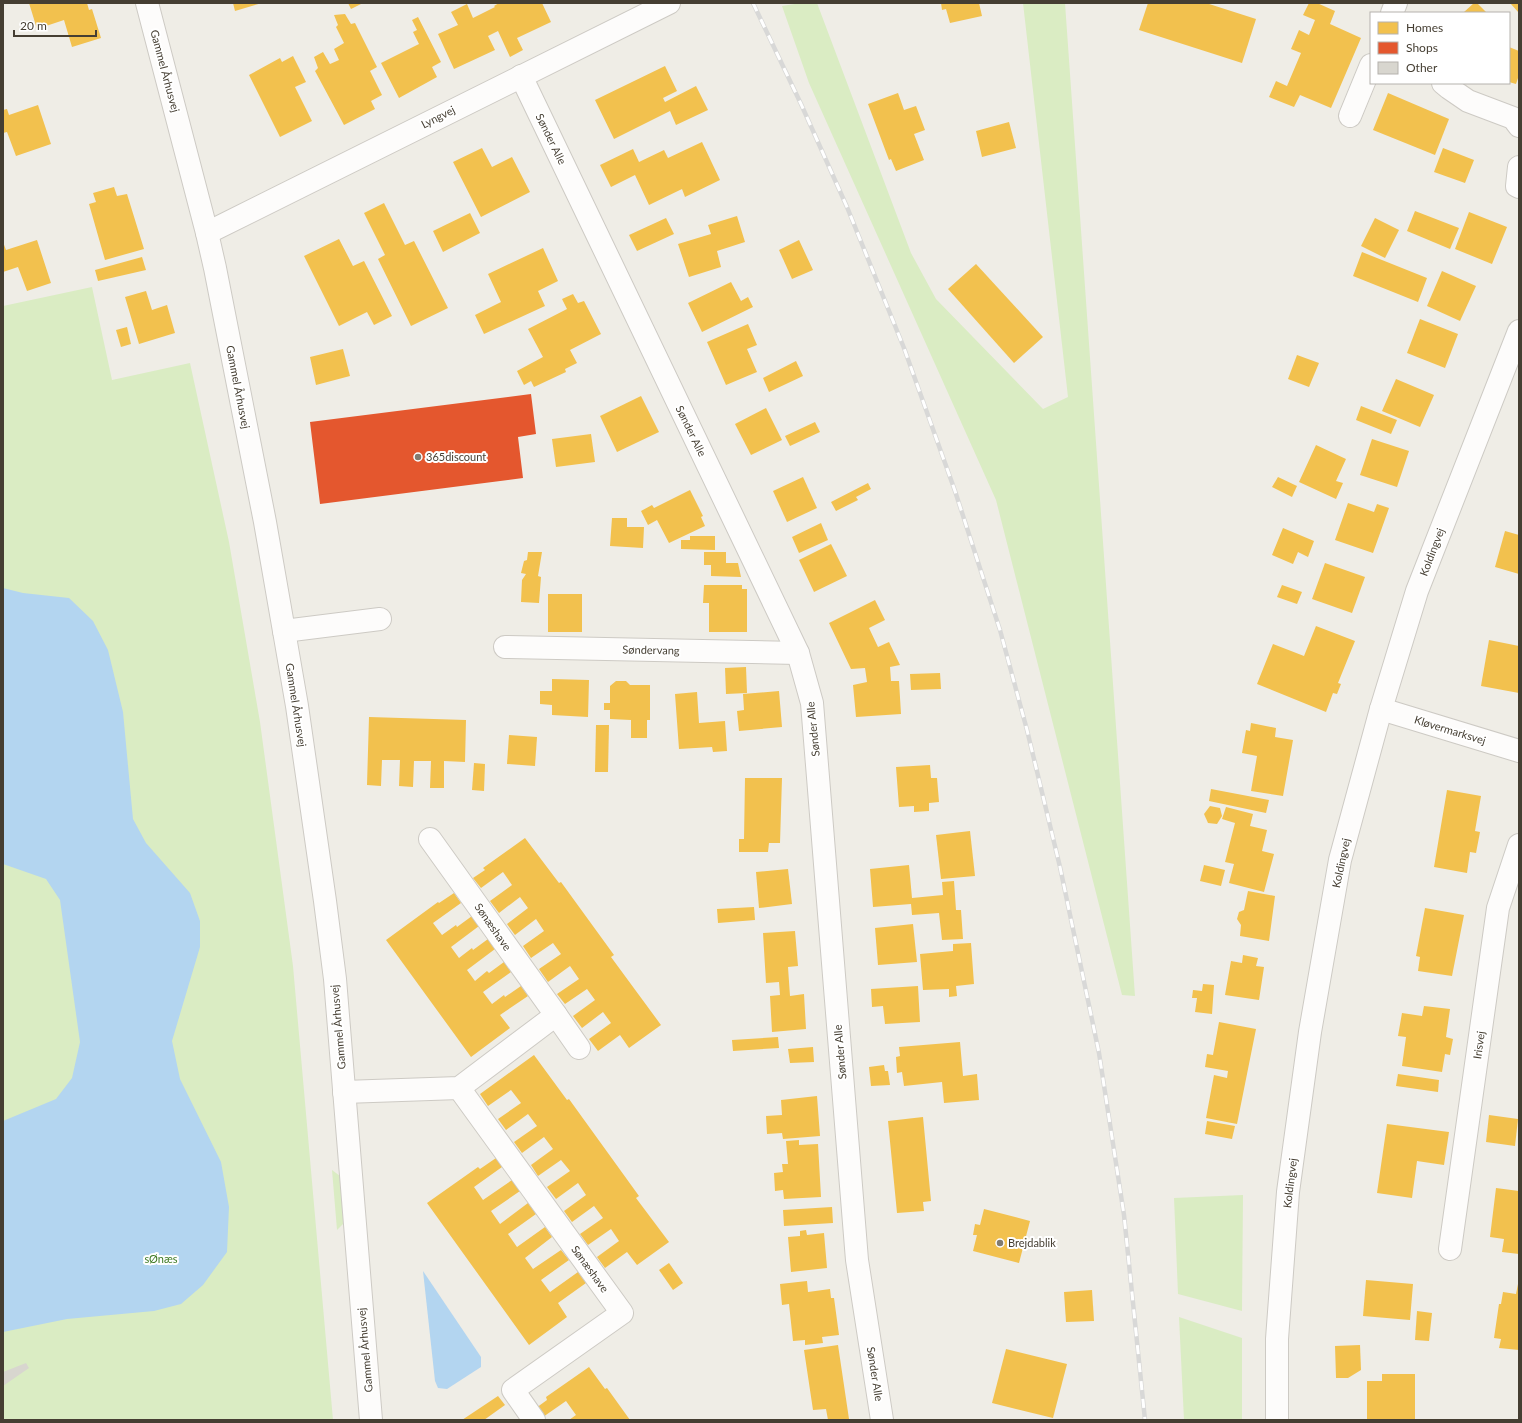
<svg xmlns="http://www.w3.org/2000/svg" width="1522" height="1423" viewBox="0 0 1522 1423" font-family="Lato,sans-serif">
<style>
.green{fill:#daecc3}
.water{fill:#b3d5f0}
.homes{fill:#f2c14e}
.shops{fill:#e4572e}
.building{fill:#d8d6cf}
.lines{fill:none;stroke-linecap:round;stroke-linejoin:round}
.minor-casing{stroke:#cdcac4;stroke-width:24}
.minor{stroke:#fdfcfb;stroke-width:22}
.rail-casing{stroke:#d8d8d7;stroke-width:4.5}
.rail{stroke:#fff;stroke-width:3;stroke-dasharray:9;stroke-linecap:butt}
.poi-dot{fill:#807b71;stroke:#fff;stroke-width:1.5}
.labels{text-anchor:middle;stroke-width:4;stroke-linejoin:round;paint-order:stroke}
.street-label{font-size:11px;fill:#453e32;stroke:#fff}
.poi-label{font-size:11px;fill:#453e32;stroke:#fff;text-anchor:start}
.park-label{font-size:11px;fill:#3f7a22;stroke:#fff}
</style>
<rect width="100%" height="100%" fill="#efede6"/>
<g class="green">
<path d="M801 3H817L911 253 936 299 1043 409 1068 397 1023 3H1065L1135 996 1122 995 996 500 809 83 782 6Z"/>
<path d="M92 287 112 380 190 363 229 542 260 722 293 966 333 1420H3V306Z"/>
<path d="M332 1170 344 1179 348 1219 337 1230Z"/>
<path d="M1243 1195 1242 1311 1178 1294 1174 1198Z"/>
<path d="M1179 1317 1242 1338V1420H1184Z"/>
</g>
<g class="water">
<path d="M3 588 23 593 69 598 93 621 108 650 123 712 133 819 146 843 190 893 200 921V947L172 1041 180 1079 221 1162 229 1207 227 1252 203 1285 181 1304 154 1311 67 1319 3 1332V1121L56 1099 72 1078 80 1042 60 900 46 879 3 864Z"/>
<path d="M423 1271 481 1357V1367L447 1389 438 1388 435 1381Z"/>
</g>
<g class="homes">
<path d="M29 3H87L89 10 92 9 101 38 72 47 64 20 37 29Z"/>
<path d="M233 3H262L235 11Z"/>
<path d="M348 3H363L351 9Z"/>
<path d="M499 3H542L551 22 517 38 523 50 510 57 498 31 488 36 495 50 454 69 438 34 458 25 451 12 467 4 473 18 495 7 494 6Z"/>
<path d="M941 3H979L982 16 950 23 946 9 942 10Z"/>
<path d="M1148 3H1206L1256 19 1242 63 1139 30Z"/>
<path d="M1309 3H1317L1335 11 1330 24 1361 38 1331 108 1300 95 1294 107 1269 97 1276 81 1287 86 1301 53 1291 49 1299 30 1309 35 1315 20 1303 15Z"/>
<path d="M1474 3H1477L1487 13H1465L1464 12Z"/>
<path d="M1510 3H1519V13Z"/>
<path d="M345 14 351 24 355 23 377 67 370 71 382 95 371 101 375 109 344 125 315 71 318 68 314 57 323 52 330 64 339 60 334 49 344 43 336 27 338 25 334 15Z"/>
<path d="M418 17 441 62 432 67 437 77 399 98 381 63 419 44 413 32 417 30 412 20Z"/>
<path d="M1509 47 1519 51V75L1516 84 1509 82Z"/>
<path d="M293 56 306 82 295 87 312 121 280 137 249 75 280 58 282 62Z"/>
<path d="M665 66 677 91 663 98 665 102 696 86 708 110 676 125 670 111 614 139 595 100Z"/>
<path d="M898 93 904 110 916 106 925 130 914 134 924 160 896 171 891 159 889 160 868 104Z"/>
<path d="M1388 93 1449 119 1435 155 1373 130Z"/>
<path d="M38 105 51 144 16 156 7 132 3 133V110L7 109 9 115Z"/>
<path d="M1009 122 1016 148 982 157 976 131Z"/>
<path d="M702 142 720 180 685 197 682 189 649 205 635 175 611 187 600 165 633 149 639 162 664 150 668 158Z"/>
<path d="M482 148 492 167 512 157 530 192 481 217 453 162Z"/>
<path d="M1443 148 1474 160 1465 183 1434 172Z"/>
<path d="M114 187 117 196 127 194 144 249 105 260 89 204 96 202 93 193Z"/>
<path d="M384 203 405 245 414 241 448 308 411 326 378 259 385 255 364 213Z"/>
<path d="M1415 211 1459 228 1450 249 1407 231Z"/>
<path d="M1469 212 1507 227 1492 264 1455 249Z"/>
<path d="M470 213 480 233 443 252 433 231Z"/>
<path d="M737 216 745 242 717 251 721 267 689 277 678 244 711 234 708 225Z"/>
<path d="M666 218 674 234 637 251 629 235Z"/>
<path d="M1375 218 1399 230 1385 258 1361 246Z"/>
<path d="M339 239 353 266 364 261 392 316 374 325 367 312 339 326 304 256Z"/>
<path d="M37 240 51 283 27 291 18 267 3 272V242L6 250Z"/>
<path d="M799 240 813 270 792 279 779 250Z"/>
<path d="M543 248 558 281 538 291 545 306 484 334 475 315 501 302 488 274Z"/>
<path d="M1362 252 1427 278 1418 302 1353 276Z"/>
<path d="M142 257 146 270 98 281 95 270Z"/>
<path d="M976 264 1043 337 1014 363 948 289Z"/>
<path d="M1442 271 1476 286 1460 321 1427 306Z"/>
<path d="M731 282 741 301 748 297 753 307 702 332 688 303Z"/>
<path d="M146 291 152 310 167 305 175 333 139 344 125 297Z"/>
<path d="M573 294 578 303 584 301 601 334 570 350 577 363 565 369 566 372 534 387 531 381 524 385 517 371 543 357 528 329 567 309 562 299Z"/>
<path d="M1420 319 1458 334 1445 368 1407 353Z"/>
<path d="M748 324 757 345 747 349 757 372 726 385 707 342Z"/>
<path d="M127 327 131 344 121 347 116 330Z"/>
<path d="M343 349 350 376 316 385 310 357Z"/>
<path d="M1297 355 1319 363 1309 387 1288 379Z"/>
<path d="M796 361 803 376 769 392 763 378Z"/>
<path d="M1396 379 1434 395 1420 427 1382 411Z"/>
<path d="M641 396 659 432 617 452 600 416Z"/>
<path d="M1361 406 1397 420 1391 434 1356 420Z"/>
<path d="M766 408 782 440 751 455 735 424Z"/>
<path d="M815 422 820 432 790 446 785 436Z"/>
<path d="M591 434 595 462 556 467 552 439Z"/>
<path d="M1372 439 1409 451 1397 487 1360 475Z"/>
<path d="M1316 445 1346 459 1336 481 1343 483 1336 499 1299 482Z"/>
<path d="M803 477 817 508 787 522 773 491Z"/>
<path d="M1278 477 1297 486 1292 497 1272 487Z"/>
<path d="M868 483 871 489 856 497 858 500 836 511 831 502Z"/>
<path d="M690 490 703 516 701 517 705 526 669 543 657 520 648 525 641 511 652 505 654 508Z"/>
<path d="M1348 503 1374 512 1377 504 1389 508 1373 553 1335 540Z"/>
<path d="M612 518H627V527H644L643 548 610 546Z"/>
<path d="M821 523 828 540 799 553 792 537Z"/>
<path d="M1283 528 1314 541 1308 557 1298 552 1293 564 1272 555Z"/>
<path d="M1505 531 1519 535V574L1495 567Z"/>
<path d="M690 536H715V550L681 549V540H690Z"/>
<path d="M831 544 847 576 814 592 799 560Z"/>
<path d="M528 552H542L538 576 541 577 539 603 521 602 522 580 526 574 521 573 524 561 527 560Z"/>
<path d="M704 552H726V563H738L741 577 711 576V565H704Z"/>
<path d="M1325 563 1365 577 1352 613 1312 599Z"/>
<path d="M704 585H742V589H747V632H709V603H703Z"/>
<path d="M1282 585 1302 592 1297 604 1277 597Z"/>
<rect x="548" y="594" width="34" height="38"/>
<path d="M875 600 885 620 869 628 878 647 889 642 900 665 890 667 891 681H899L901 714 856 717 853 685 867 682 865 668 851 669 829 623Z"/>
<path d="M1316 626 1355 641 1338 683 1341 684 1337 694 1333 693 1326 712 1257 684 1273 644 1304 656Z"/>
<path d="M1489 640 1519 646V693L1481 686Z"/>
<path d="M746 667 747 693 726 694 725 668Z"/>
<path d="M940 673 941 689 911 690 910 674Z"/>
<path d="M552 679 589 680 588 717 552 715V705L540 704V691H552Z"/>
<path d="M616 681H626L630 685H650V720H647V738H631V720L610 719V710H604V703H610V686Z"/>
<path d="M779 691 782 727 739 731 737 711 744 710 743 694Z"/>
<path d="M697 692 699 723 725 721 727 751 713 752 712 747 679 749 675 694Z"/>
<path d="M369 717 466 720 465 762 444 761V788H430L431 761H414L413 787 399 786 400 760H382L381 786 367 785Z"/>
<path d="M1251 723 1276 728 1275 737 1293 740 1283 796 1251 791 1257 756 1242 753 1246 730 1250 731Z"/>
<path d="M596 725H609L608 772H595Z"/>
<path d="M509 735 537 737 535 766 507 764Z"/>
<path d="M474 763 485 764 484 791 472 790Z"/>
<path d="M930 765 931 778H937L939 802 929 803V811L914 812V806L899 807 896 767Z"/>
<path d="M745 778H782L780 843H769L768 852H739V839H744Z"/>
<path d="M1211 789 1269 800 1266 813 1209 801Z"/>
<path d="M1447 790 1481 796 1475 831 1480 832 1476 853 1470 852 1467 873 1434 867Z"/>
<path d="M1210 806 1220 808 1222 816 1217 824 1208 823 1204 814Z"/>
<path d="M1226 807 1253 814 1250 826 1267 830 1262 851 1274 854 1264 892 1229 883 1234 864 1225 862 1235 823 1222 819Z"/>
<path d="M970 831 975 876 941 879 936 835Z"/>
<path d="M525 838 559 883 561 882 614 955 611 957 661 1025 629 1048 620 1035 598 1051 589 1039 611 1023 603 1012 582 1028 573 1016 595 1000 587 989 565 1004 557 994 579 979 570 966 548 982 539 969 561 954 553 943 531 958 523 946 544 931 536 919 515 935 507 924 528 908 520 897 499 913 490 901 512 885 503 872 481 888 473 878 485 870 483 868Z"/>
<path d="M909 865 912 898 943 895 942 882 954 881 956 910H961L963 939 942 940 939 913 912 915 911 904 873 907 870 869Z"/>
<path d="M1204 865 1225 870 1221 886 1200 881Z"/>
<path d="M788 869 792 904 759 908 756 872Z"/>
<path d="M1248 891 1275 896 1269 941 1240 936 1241 925 1237 919 1239 912 1244 910Z"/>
<path d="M454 893 461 903 433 923 442 935 456 925 457 927 472 916 479 926 451 947 459 958 472 948 473 950 488 939 495 949 467 970 475 981 487 971 489 973 504 962 511 972 483 992 492 1004 504 995 505 997 521 986 528 996 500 1015 510 1028 471 1057 386 940 438 902 439 903Z"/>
<path d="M754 907 755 920 718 923 717 909Z"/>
<path d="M1425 908 1464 915 1452 976 1418 971 1420 957 1416 956Z"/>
<path d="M913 924 917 962 878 965 875 928Z"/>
<path d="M795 931 798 966 788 967 790 996 804 994 806 1029 772 1032 770 996 780 995 779 982 766 983 763 933Z"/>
<path d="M971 943 974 984 956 986 957 996 949 997V989L923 990 920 954 953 951V944Z"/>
<path d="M1243 955 1258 958 1256 966 1264 967 1259 1000 1225 995 1231 961 1242 963Z"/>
<path d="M1203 984 1214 985 1212 1014 1195 1012 1197 998H1192L1193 990 1202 991Z"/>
<path d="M918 986 920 1022 885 1024 883 1006 872 1007 871 989Z"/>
<path d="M1424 1006 1450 1009 1446 1037 1453 1039 1450 1055 1445 1054 1442 1072 1402 1066 1406 1037 1398 1036 1402 1013 1422 1016Z"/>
<path d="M1219 1022 1256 1029 1237 1124 1206 1118 1214 1075 1227 1078 1228 1071 1205 1067 1207 1054 1213 1055Z"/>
<path d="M778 1037 779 1048 733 1051 732 1040Z"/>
<path d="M960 1042 963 1076 977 1074 979 1100 944 1103 942 1082 904 1086 902 1072 897 1073 896 1057 900 1056 899 1047Z"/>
<path d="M813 1047 814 1062 790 1063 788 1049Z"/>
<path d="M534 1055 567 1100 569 1099 639 1196 636 1198 669 1242 637 1265 627 1252 605 1268 597 1257 619 1241 611 1229 588 1245 580 1234 603 1218 594 1206 572 1222 564 1211 586 1195 578 1183 556 1199 547 1187 570 1171 561 1160 538 1176 531 1165 553 1149 544 1137 522 1153 514 1142 537 1126 528 1114 506 1130 498 1119 521 1103 511 1090 488 1106 480 1094Z"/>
<path d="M884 1065 885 1071H888L890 1085 871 1086 869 1067Z"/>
<path d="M1398 1074 1439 1080 1438 1092 1396 1086Z"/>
<path d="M817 1096 820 1136 783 1139 782 1133 767 1134 766 1116 782 1115 781 1100Z"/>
<path d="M1489 1115 1518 1119 1515 1146 1486 1142Z"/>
<path d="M923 1117 931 1201 923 1202 924 1211 897 1213 888 1121Z"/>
<path d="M1207 1121 1235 1126 1232 1139 1205 1134Z"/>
<path d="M1387 1124 1449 1132 1444 1165 1417 1161 1412 1198 1377 1193Z"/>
<path d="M799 1140V1145L818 1144 821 1197 784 1199 783 1190 775 1191 774 1173 783 1172 782 1164H788L786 1141Z"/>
<path d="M496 1158 502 1167 474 1187 483 1200 512 1180 520 1191 491 1211 500 1224 528 1203 536 1214 508 1234 517 1247 545 1227 552 1237 525 1258 533 1269 561 1250 569 1260 541 1280 550 1292 578 1272 586 1283 558 1303 567 1317 529 1345 427 1203 478 1167 480 1169Z"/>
<path d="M1496 1188 1519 1191V1254L1502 1252 1504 1239 1490 1237Z"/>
<path d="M832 1207 833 1223 784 1226 783 1210Z"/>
<path d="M984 1209 1030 1221 1019 1263 973 1251 977 1235H973L975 1224 980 1225Z"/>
<path d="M806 1230 807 1235 824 1233 827 1268 791 1272 788 1237 800 1236V1231Z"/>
<path d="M669 1263 683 1283 673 1290 659 1270Z"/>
<path d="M1366 1280 1413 1284 1410 1320 1363 1316Z"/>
<path d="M807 1281 808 1292 830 1289 831 1298H834L839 1335 822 1337 823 1343 805 1345V1340L793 1341 789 1304 782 1305 780 1284Z"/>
<path d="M1518 1284 1519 1285V1350L1499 1348 1501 1339 1494 1338 1499 1304H1501L1503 1292 1516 1294Z"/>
<path d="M1092 1290 1094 1321 1066 1322 1064 1292Z"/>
<path d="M1417 1311 1432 1313 1429 1341 1415 1340Z"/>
<path d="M838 1345 849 1419 828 1420 826 1409 813 1410 804 1350Z"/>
<path d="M1360 1345 1361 1370 1348 1378H1336L1335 1346Z"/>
<path d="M1006 1349 1067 1364 1053 1418 992 1403Z"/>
<path d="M589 1367 605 1389 607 1388 630 1420H569L576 1415 566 1401 543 1417 536 1408 547 1400 546 1397Z"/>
<path d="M1382 1374H1415V1419H1367V1381H1382Z"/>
<path d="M498 1396 505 1405 484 1420H462Z"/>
</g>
<path class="shops" d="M531 394 536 434 518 437 523 478 320 504 310 422Z"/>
<path class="building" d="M26 1363 29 1368 3 1386V1372Z"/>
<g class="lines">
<g class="minor-casing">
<g id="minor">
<path d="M147 3 207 233 215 268 265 522 284 631 297 706 325 901 335 979 371 1420"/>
<path d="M1392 13 1396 3"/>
<path d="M521 76 798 653 812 703 857 1260 882 1420"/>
<path d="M1443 83 1449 88 1468 101 1513 118 1519 126"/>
<path d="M1350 116 1371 65"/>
<path d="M1519 167 1517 186 1519 187"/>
<path d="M207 233 669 3"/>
<path d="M284 631 380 619"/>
<path d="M505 647 798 653"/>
<path d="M1381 709 1519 751"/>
<path d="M430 839 556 1015"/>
<path d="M459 1088 622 1313 513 1390 534 1420"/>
<path d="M344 1092 459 1088 556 1015 579 1048"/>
<path d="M1450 1249 1498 908 1519 845"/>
<path d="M1277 1420V1339L1288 1192 1310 1032 1340 860 1381 709 1417 591 1519 331"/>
</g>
</g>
<use href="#minor" class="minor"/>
<g class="rail-casing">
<path id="rail" d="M753 3 801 104 847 207 904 348 955 491 1000 630 1027 730 1060 867 1099 1053 1124 1215 1145 1420"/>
</g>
<use href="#rail" class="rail"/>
</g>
<g class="poi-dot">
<circle cx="418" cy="457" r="4"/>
<circle cx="1000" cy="1243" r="4"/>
</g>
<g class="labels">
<g class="street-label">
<text transform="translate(165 71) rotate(75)" y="4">Gammel Århusvej</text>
<text transform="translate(438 117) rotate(-27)" y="4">Lyngvej</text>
<text transform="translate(551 139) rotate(64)" y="4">Sønder Alle</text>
<text transform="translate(238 387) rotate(79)" y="4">Gammel Århusvej</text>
<text transform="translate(691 431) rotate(64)" y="4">Sønder Alle</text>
<text transform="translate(1432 552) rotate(-69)" y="4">Koldingvej</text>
<text transform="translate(651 650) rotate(1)" y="4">Søndervang</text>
<text transform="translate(296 705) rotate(81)" y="4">Gammel Århusvej</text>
<text transform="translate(813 729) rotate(-96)" y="4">Sønder Alle</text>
<text transform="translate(1450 730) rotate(17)" y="4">Kløvermarksvej</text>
<text transform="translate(1341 863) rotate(-78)" y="4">Koldingvej</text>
<text transform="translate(493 927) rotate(55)" y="4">Sønæshave</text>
<text transform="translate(338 1027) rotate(-95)" y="4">Gammel Århusvej</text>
<text transform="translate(1479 1045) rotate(-82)" y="4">Irisvej</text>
<text transform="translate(840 1052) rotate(-95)" y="4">Sønder Alle</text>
<text transform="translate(1290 1183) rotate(-83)" y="4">Koldingvej</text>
<text transform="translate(590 1269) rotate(54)" y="4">Sønæshave</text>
<text transform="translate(365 1350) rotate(-95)" y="4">Gammel Århusvej</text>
<text transform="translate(875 1374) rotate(81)" y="4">Sønder Alle</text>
</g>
<g class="poi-label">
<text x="426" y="461">365discount</text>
<text x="1008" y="1247">Brejdablik</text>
</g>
<g class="park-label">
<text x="161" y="1263">sØnæs</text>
</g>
</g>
<rect width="1522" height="1423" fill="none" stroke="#453e32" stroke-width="8"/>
<rect x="1370" y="12" width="140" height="72" fill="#ffffff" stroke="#b5b2ad"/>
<rect x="1378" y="22" width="20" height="12" fill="#f2c14e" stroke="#b5b2ad"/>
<text x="1406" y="32" font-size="12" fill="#453e32">Homes</text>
<rect x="1378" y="42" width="20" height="12" fill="#e4572e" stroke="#b5b2ad"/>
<text x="1406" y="52" font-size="12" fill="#453e32">Shops</text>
<rect x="1378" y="62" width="20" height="12" fill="#d8d6cf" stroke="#b5b2ad"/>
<text x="1406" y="72" font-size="12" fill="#453e32">Other</text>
<path d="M14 30v6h82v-6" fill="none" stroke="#453e32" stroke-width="2"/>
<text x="20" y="30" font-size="12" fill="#453e32" stroke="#ffffff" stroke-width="3" paint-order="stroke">20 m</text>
</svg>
